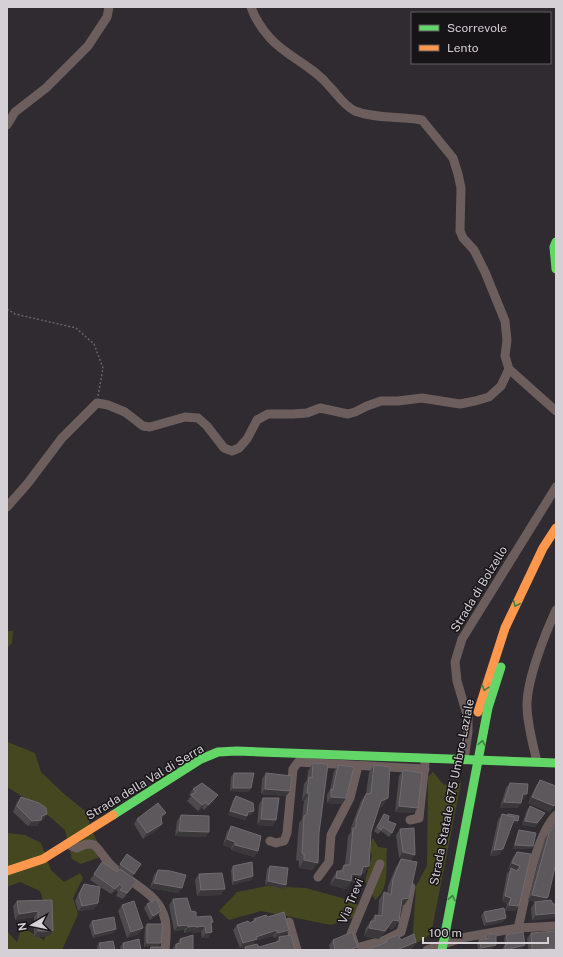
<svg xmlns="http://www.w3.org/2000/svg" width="563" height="957" viewBox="0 0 563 957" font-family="'Public Sans',sans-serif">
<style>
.green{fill:#454720}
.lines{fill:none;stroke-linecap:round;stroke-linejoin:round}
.path{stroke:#6c6263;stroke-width:1.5;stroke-dasharray:2 2;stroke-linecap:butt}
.street{stroke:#6c5e5c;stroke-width:9}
.fast{stroke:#63d668;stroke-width:9}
.slow{stroke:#ff974d;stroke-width:9}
.fast-bridge{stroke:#63d668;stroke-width:9}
.wall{fill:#4d4a4d}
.shaded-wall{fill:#3b383b}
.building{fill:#5c585c;stroke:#6f6b6f}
.oneway{stroke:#417f44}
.labels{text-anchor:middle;stroke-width:3;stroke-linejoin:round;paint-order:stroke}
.street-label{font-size:12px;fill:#d5d0d5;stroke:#171417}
</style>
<rect width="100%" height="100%" fill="#2f2b30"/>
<g class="green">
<path d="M7 631H13L12 643 7 648Z"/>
<path d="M7 741 10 743 35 753 41 772 63 793 90 815 89 824 98 843V858L81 864 72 859 65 830 36 805 7 787Z"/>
<path d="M433 772 444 785 461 783 431 934 412 946 416 886 427 866 428 777Z"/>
<path d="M7 833 25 835 41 843 51 870 64 882 80 873 83 878 73 898 78 914 62 950H7V931L17 942 22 927 44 940 50 928 45 906 40 891 20 882 7 887Z"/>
<path d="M373 838 378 847 387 848C385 866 391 887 375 900L365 881 372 856 369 845Z"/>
<path d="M267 886 306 888 349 900 366 909 361 915 331 925 261 911 229 920 219 911 237 892Z"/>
</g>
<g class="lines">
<path class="path" d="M7 309 15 314 76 328 94 344 103 368 98 396"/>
<g class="street">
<path d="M251 7C255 19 262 29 270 38 287 57 313 66 329 86 338 95 343 105 355 111 376 119 400 116 422 120L453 158 458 174 461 188 460 231 463 238 474 250 485 272 505 321 507 340 505 356 509 369 556 411"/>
<path d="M7 125 15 112 46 88 88 46 107 17 109 7"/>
<path d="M7 507 28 483 62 438 97 403 108 405 125 412 143 426 150 427 185 417 198 418 207 426 224 448 232 451 239 448 247 439 257 420 268 414H293L307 413 320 408 348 414 355 412 367 406 381 401H398L422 398 460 404 475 401 489 397 501 386 509 369"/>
<path d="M464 760 468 732V718L457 681 455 662 462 639 556 487"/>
<path d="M537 762C533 744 527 724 527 705 527 679 545 634 556 610"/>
<path d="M410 820 419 818 425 763"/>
<path d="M270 841 276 843 284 841 287 833 293 769 298 762 425 769"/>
<path d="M67 844 77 848C82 846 88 842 94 845 99 848 106 861 112 866 128 882 155 892 163 913 168 925 166 938 165 950"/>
<path d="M318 877 329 862 331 835 350 798 358 766"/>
<path d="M289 922 297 950"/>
<path d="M518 928C526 897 534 838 556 815"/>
<path d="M354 943 351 934 380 864"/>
<path d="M356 948 385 940 401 932 406 913 411 887"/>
<path d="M427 950 461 938 518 928 556 926"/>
</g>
<g class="fast">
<path d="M556 242 554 247 556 269"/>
<path d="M113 815 201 759 218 752 237 751 556 763"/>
</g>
<g class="slow">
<path d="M478 712 505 628 543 548 556 528"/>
<path d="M7 871 43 859 113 815"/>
</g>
<path class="fast-bridge" d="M442 950 488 708 501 667"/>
</g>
<g class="wall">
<path d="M313 763V870L299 868V861L296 860 299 823 302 819 304 801 302 800 304 784 307 780 308 771Z"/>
<path d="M338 765 346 798 342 804 327 803V795L330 790 334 771Z"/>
<path d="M374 765 383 806 379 807 371 832 364 874H362L356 883 351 882 346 889 330 885 332 879 337 871H340L344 865H345L348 836 351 832V828L361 801 366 794 369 772Z"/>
<path d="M403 770 414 813 395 812 399 776Z"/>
<path d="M234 773 249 792 230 791 231 777Z"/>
<path d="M266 773 286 796 261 794 262 779Z"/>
<path d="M540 780 554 806 550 812 528 803 536 786Z"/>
<path d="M510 783 523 800H522L521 803 517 808H500L506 788Z"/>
<path d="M193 789 214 801 204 810 202 808 198 811 187 801 191 796 189 795Z"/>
<path d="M236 796 254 811 251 815H247L245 820 228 815 233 800Z"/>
<path d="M21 797 47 814 43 820 40 821 37 826H28L13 812 17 802Z"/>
<path d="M263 798 276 820 272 826 257 825 259 804Z"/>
<path d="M530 806 545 813 535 827 522 825 527 810Z"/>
<path d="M166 813 161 819 162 824 158 829 143 839 134 824 137 819Z"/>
<path d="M384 814 388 821 392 833 389 837 381 831 378 834 374 831Z"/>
<path d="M502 814 507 815 508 814 516 823 513 822 499 855 490 856 498 820Z"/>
<path d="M181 815 209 832 205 837 175 836 177 821Z"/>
<path d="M556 823 546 901 551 900 532 921 531 908 535 902 528 900 545 838Z"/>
<path d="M231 826 258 851 254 857 231 850V848L223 845 227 832Z"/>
<path d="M400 829 411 861 399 858 396 835Z"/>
<path d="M519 830 533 846 530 849H513L517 834Z"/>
<path d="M517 852 519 906 515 911H505L507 904 502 901 507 873 510 870 508 869 513 857Z"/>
<path d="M127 854 141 864 132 877 137 881 123 899 116 896 118 892 116 890 111 894 90 880 102 862 117 872 120 870 118 868Z"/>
<path d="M401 859 409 898 404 905 401 906 393 929 388 928 379 939 364 936 366 928 375 915H378L379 900 384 892 387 893 388 886 396 867Z"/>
<path d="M233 866 253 876 251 880 232 885 231 870Z"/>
<path d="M270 866 284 889 265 885 267 869Z"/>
<path d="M158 870 182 888 178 893 150 888 154 875Z"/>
<path d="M199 874 221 895 197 896 195 880Z"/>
<path d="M84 884 98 903 94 909 78 911 75 901 80 890Z"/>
<path d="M173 899 191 911 196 917 211 925 208 938H202L201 932 192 933 193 931 184 933V930L174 931 169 905Z"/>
<path d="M52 900 49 936 34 937V917L15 920 13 906 17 901Z"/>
<path d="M147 904 161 911 158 915 150 920 144 908Z"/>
<path d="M122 905 139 934 127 938 118 911Z"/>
<path d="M484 912 503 922 484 926 481 916Z"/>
<path d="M268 917 289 930 285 935 274 938 273 936 255 941 253 945 248 946 259 947 276 942 279 937 295 950H243L245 947 240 948 233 930 237 925 250 923 252 922 254 919Z"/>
<path d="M92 921 116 929 113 933 93 938 89 925Z"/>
<path d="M147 924 158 947 162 950H149L151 947H144L145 927Z"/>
<path d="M531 933 556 950H528L527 938Z"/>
<path d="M489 934 493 948 487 950H473L478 949 477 944 479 940 486 939Z"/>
<path d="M506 935 523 949 517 950H502V949L505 945 504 939Z"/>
<path d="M180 939 193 950H173V948L176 944H178V942Z"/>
<path d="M333 940 358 947 356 950H330L329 945Z"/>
<path d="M99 943 115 950H97V947Z"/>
<path d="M123 943 141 950H121L120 947Z"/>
</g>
<g class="shaded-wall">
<path d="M233 788H251L249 792 230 791Z"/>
<path d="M265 789 290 791 286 796 261 794Z"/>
<path d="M307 793 309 794 304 801 302 800Z"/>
<path d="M523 794H527L523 800H519Z"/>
<path d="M218 795 214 801 204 810 208 805Z"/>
<path d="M331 797 346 798 342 804 327 803Z"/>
<path d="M532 797 554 806 550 812 528 803Z"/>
<path d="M388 798 383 806 376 809 381 801Z"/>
<path d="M206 802 202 808 198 811 202 805Z"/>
<path d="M504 802 521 803 517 808H500Z"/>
<path d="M399 806 418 808 414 813 395 812Z"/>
<path d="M230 811 247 816 245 820 228 815Z"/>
<path d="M254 811 251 815H246L248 812Z"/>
<path d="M166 813 162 819 157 822 161 816Z"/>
<path d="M47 814 43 820 40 821 37 826H28L32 821Z"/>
<path d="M261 819 276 820 272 826 257 825Z"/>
<path d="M507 820 518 821 516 823 506 822Z"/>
<path d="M525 821 537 823 535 827 522 825Z"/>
<path d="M162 824 158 829 143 839 147 833Z"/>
<path d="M179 831 209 832 205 837 175 836Z"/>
<path d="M227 839 235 842 231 848 223 845Z"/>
<path d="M235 845 258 851 254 857 231 850Z"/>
<path d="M515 845 533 846 530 849H513Z"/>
<path d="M503 849 499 855 490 856 494 850Z"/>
<path d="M403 852 415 855 411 861 399 858Z"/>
<path d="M304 860 318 863 313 870 299 868Z"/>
<path d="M512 863 520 866 516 872 511 868 510 870 508 869Z"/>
<path d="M369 866 364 874 358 875 363 867Z"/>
<path d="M352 874 361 875 356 883 351 882 346 889 330 885 336 878Z"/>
<path d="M253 876 251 880 232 885 234 881Z"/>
<path d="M137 881 133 887 123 899 127 893Z"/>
<path d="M268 881 286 885 284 889 265 885Z"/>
<path d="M154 883 182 888 178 893 150 888Z"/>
<path d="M120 884 116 890 111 894 115 889Z"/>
<path d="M225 889 221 895 197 896 201 890Z"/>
<path d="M532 895 548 897 543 904 528 900Z"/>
<path d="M505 896 511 898 507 904 502 901Z"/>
<path d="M409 898 404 905 397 906 402 899Z"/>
<path d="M98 903 94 909 78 911 82 906Z"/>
<path d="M509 905 519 906 515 911H505Z"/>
<path d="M38 911 34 917 15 920 19 914Z"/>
<path d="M161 911 158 915 150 920 153 916Z"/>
<path d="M556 913V918L532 921 536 915Z"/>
<path d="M506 918 503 922 484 926 487 922Z"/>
<path d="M393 920 399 921 393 929 388 928 379 939 364 936 369 928Z"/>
<path d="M188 925 184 930 174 931 178 926Z"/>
<path d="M196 926 193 931 184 933 188 927Z"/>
<path d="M205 926 201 932 192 933 196 927Z"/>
<path d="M143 928 139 934 127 938 131 932Z"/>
<path d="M116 929 113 933 93 938 95 934Z"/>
<path d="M277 930 273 936 255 941 253 945 240 948 243 943 256 937Z"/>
<path d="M289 930 285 935 274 938 278 933Z"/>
<path d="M38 931H53L49 936 34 937Z"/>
<path d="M212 932 208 938H202L206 933Z"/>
<path d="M416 942 413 948 408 950H397Z"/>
<path d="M147 943H161L158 947H144Z"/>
<path d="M496 945 493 948 487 950H480L481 948Z"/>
<path d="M525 945 523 949 517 950H505Z"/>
<path d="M358 947 356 950H349Z"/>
<path d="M556 948V950H543V949Z"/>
</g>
<g class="building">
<path d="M313 763 328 764 319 833 318 863 304 860V854L302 853 304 816 307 814 309 794 307 793 309 777 312 778Z"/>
<path d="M338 765 354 767 346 798 331 797V789L333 790Z"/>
<path d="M374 765 390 767 388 798 381 801 371 832 369 866 363 867 361 875 352 874 351 881 336 878 337 871H343L344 865H350L353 828H356V820L366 794 371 793Z"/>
<path d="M403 770 422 773 418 808 399 806Z"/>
<path d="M234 773H254L251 788H233Z"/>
<path d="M266 773 292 776 290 791 265 789Z"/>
<path d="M540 780 556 786V802L554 806 532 797Z"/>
<path d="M202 783 218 795 208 805 206 802 202 805 191 795 196 792 193 789Z"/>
<path d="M510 783 528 784 527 794H523L521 803 504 802Z"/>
<path d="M236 796 253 803 254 811 248 812 247 816 230 811Z"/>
<path d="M21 797 39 803 46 808 47 814 42 816 41 820 32 821 17 806Z"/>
<path d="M263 798H279L276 820 261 819Z"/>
<path d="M158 803 166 813 161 816 162 824 147 833 137 819Z"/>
<path d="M530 806 545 813 537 823 525 821Z"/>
<path d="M384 814 389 816 388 821 396 824 392 833 383 827 381 830 377 827Z"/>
<path d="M502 814 515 817 503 849 494 850Z"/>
<path d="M508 814 519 816 518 821 514 820 515 817 508 816Z"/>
<path d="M181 815 209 816V832L179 831Z"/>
<path d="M556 823V863L548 897 547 898 532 895 549 833Z"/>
<path d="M231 826 261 836 258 851 235 845V842L227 839Z"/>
<path d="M414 828 415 855 403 852 400 829Z"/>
<path d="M519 830 536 833 533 846 515 845Z"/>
<path d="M517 852 531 854 519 906 509 905 511 898 505 896 511 868 517 871 520 866 512 863Z"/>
<path d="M127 854 141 864 134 874 120 864Z"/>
<path d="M401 859 417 862 409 898 402 899 399 921 393 920 385 931 369 928 371 921H375V915L382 916 384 892 391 895 393 879Z"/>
<path d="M102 862 117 872 120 869 137 881 127 893 120 890 123 887 120 884 115 889 94 874Z"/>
<path d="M252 862 253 876 234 881 233 866Z"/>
<path d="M270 866 288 868 286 885 268 881Z"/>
<path d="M158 870 170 871 186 875 182 888 154 883Z"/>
<path d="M222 873 225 889 201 890 199 874Z"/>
<path d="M84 884 100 887 98 903 82 906 79 895Z"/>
<path d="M187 898 191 911 196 912V917L211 916 213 922 211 923 212 932 206 933 205 926 196 927V926L188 927V925L178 926 173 899Z"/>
<path d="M157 899 161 911 153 916 147 904Z"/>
<path d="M52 900 53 931H38V911L19 914 17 901Z"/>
<path d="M551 900 553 904H556V913L536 915 535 902Z"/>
<path d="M134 901 143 928 131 932 122 905Z"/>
<path d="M504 908 506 918 487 922 484 912Z"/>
<path d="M284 912 289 930 278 933 277 930 256 937 257 939 243 943 237 925 248 921 250 923 256 920 254 919 266 915 268 917Z"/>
<path d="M114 917 116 929 95 934 92 921Z"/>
<path d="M147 924H163L161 943H147Z"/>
<path d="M556 931V948L543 949V950H532L531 933Z"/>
<path d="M352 932 358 947 349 950H335L333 940Z"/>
<path d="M523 932 525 945 505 950V945L508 944 506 935Z"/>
<path d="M414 934 416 942 397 950H367L387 942V939L398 935 401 940Z"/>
<path d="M489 934H496V945L481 948 479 940 489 938Z"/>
<path d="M193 935V950H177V949H176V944L181 943 180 939Z"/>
<path d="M291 935 295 950H246L245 947 257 944 259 947 280 941 279 937Z"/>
<path d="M139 939 141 950H124L123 943Z"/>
<path d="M113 941 115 950H101L99 943Z"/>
<path d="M151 947H163L162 950H150Z"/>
</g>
<defs><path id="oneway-chevron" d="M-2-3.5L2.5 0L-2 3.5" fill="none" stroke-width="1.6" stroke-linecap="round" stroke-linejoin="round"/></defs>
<g class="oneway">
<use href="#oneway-chevron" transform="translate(516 604) rotate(115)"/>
<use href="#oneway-chevron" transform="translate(485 688) rotate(107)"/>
<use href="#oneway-chevron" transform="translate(482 743) rotate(-79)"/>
<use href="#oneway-chevron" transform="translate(452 898) rotate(-79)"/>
</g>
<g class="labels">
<g class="street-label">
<text transform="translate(479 589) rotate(-59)" y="4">Strada di Bolzello</text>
<text transform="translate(145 782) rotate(-31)" y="4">Strada della Val di Serra</text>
<text transform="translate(452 792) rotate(-79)" y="4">Strada Statale 675 Umbro-Laziale</text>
<text transform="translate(351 901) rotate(-68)" y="4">Via Trevi</text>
</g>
</g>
<rect width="563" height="957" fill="none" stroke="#d5d0d5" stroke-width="16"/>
<rect x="411" y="12" width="140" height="52" fill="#171417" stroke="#635f63"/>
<rect x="419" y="25" width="20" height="6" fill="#63d668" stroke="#635f63"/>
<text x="447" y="32" font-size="12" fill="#d5d0d5">Scorrevole</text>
<rect x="419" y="45" width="20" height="6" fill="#ff974d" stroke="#635f63"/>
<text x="447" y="52" font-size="12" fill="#d5d0d5">Lento</text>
<g transform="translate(32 925) rotate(261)" stroke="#171417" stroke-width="3" paint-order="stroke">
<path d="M0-3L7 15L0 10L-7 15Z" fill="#d5d0d5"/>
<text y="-6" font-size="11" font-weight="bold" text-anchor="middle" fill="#d5d0d5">N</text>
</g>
<path d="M423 937v6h125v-6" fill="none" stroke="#d5d0d5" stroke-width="2"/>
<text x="429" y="937" font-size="12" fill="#d5d0d5" stroke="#171417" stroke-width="3" paint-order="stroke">100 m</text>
</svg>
